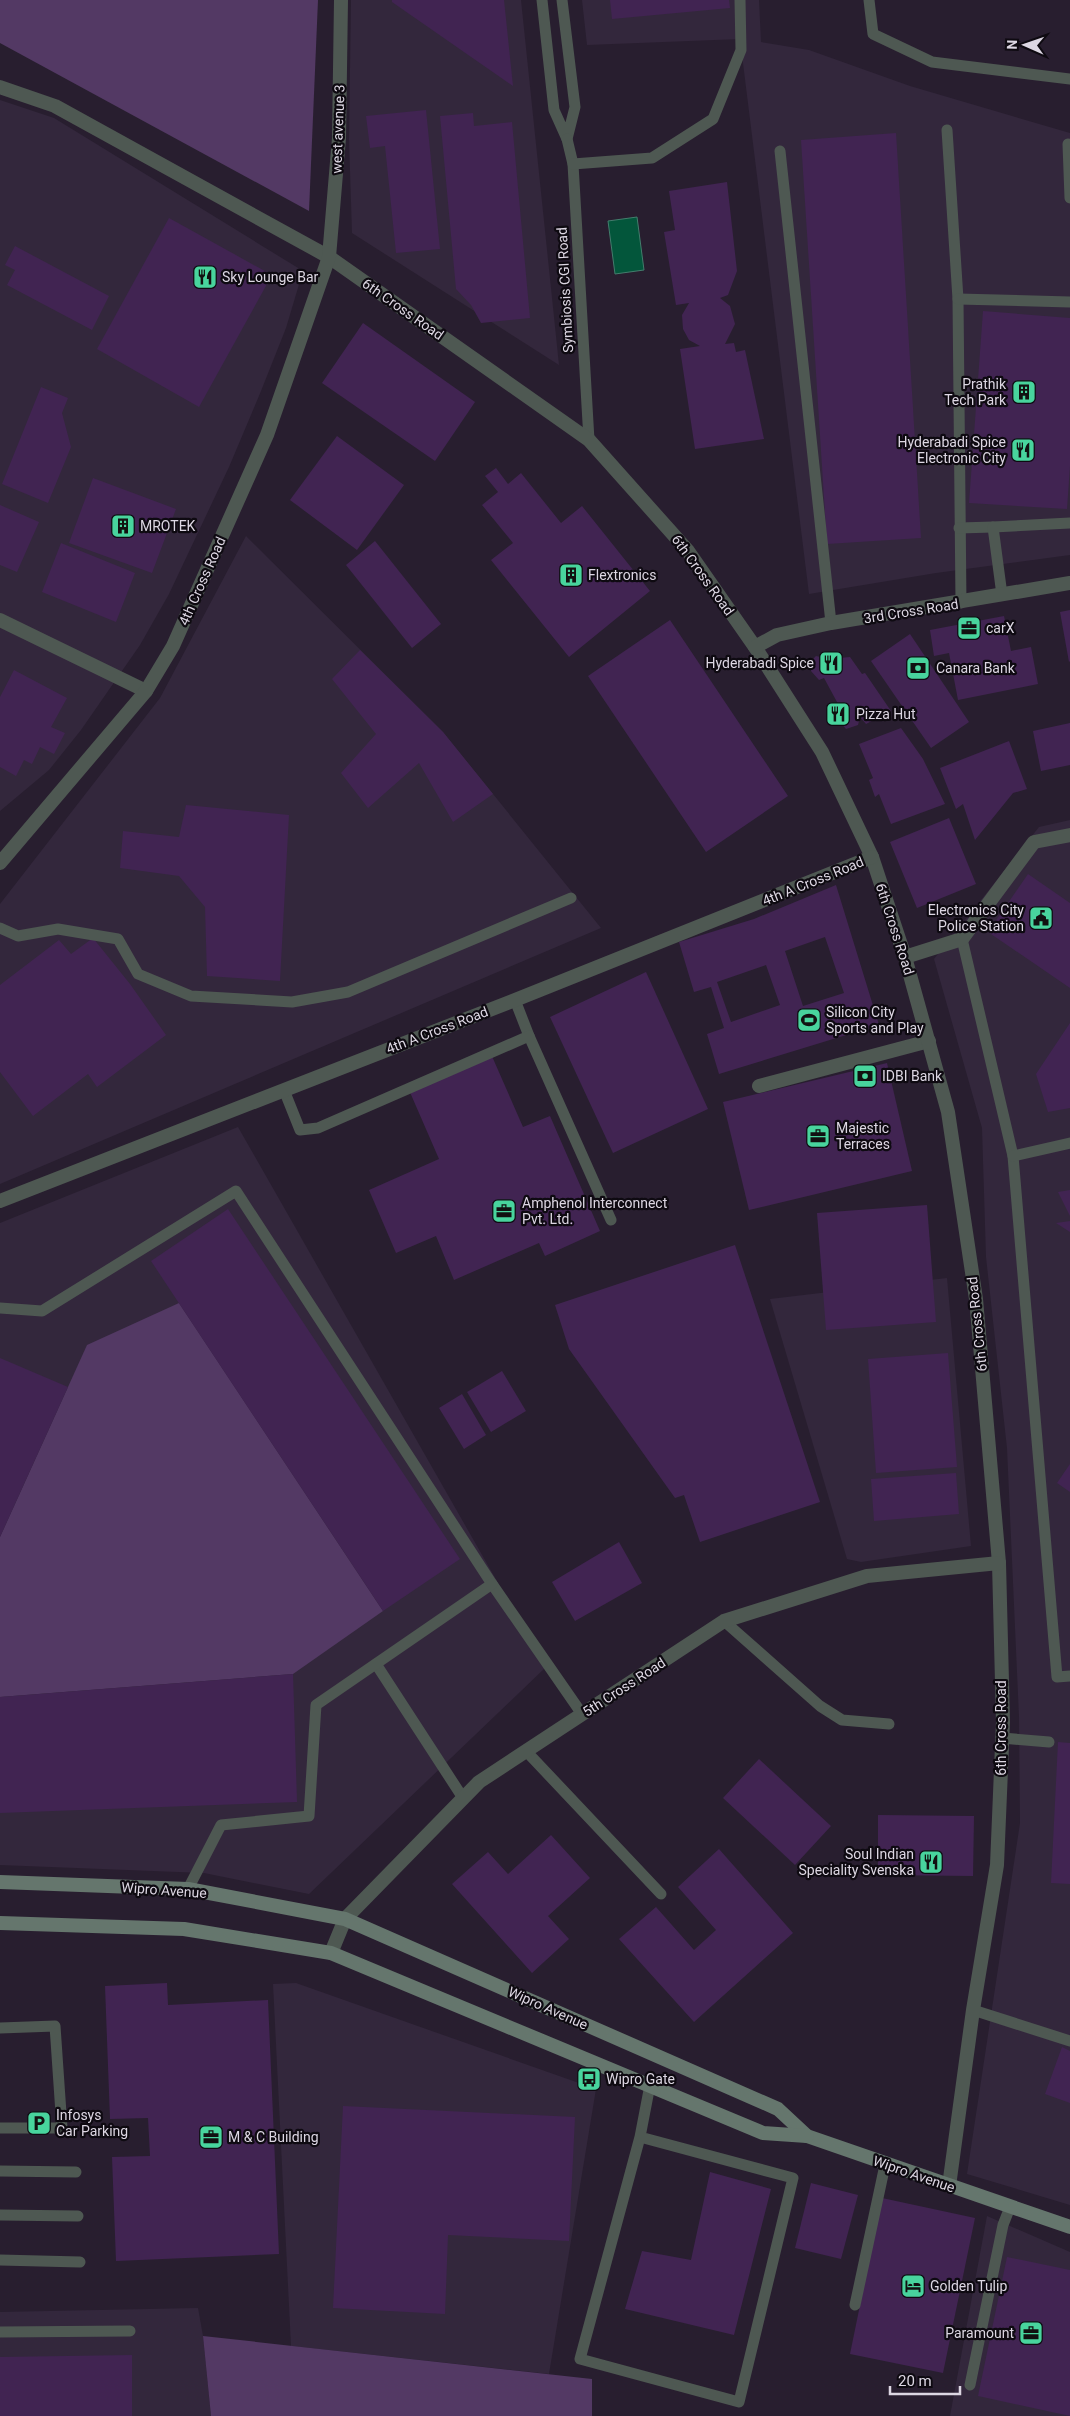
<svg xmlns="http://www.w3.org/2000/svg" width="1070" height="2416" viewBox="0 0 1070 2416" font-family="Roboto,sans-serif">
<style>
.built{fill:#33273c}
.green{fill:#533964}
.water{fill:#03563b;stroke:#447d6d}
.building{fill:#412452;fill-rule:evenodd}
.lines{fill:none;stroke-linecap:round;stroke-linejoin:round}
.service{stroke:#4e5852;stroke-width:11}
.minor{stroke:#4e5852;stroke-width:14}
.tertiary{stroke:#4e5852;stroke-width:14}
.secondary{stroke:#65766d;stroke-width:14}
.labels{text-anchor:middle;stroke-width:4.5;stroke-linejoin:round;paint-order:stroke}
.street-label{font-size:14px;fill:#ddd7e3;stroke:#0e0a11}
.poi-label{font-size:14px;fill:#ddd7e3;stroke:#0e0a11;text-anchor:start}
</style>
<rect width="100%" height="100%" fill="#281e2f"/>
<g class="built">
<path d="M351 0H521L559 365 352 233 349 140Z"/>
<path d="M582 0H759L761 42 809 50 910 86 1070 133V555L936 573 809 594 740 39 587 45Z"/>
<path d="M0 100 54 118 303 271 286 328 261 391 229 467 169 594 140 645 81 730 49 770 0 811Z"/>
<path d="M246 536 443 732 601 928 0 1184V904L160 698Z"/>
<path d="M1070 820V2205L967 2174 1020 1823 1019 1717 1007 1448 986 1257 982 1128 934 959 1039 827Z"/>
<path d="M238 1127 546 1667 309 1894 204 1873 0 1865V1223Z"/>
<path d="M947 1278 971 1546 861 1562 847 1559 770 1299Z"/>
<path d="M296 1983 596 2089 549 2374 291 2346 273 1984Z"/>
<path d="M987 2216 1070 2252V2416H950Z"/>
<path d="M198 2308 203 2336 211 2416H0V2312Z"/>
</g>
<g class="green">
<path d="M0 0H318L309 211 0 43Z"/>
<path d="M179 1303 383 1611 293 1674 0 1697V1537L87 1345Z"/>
<path d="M203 2336 592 2379V2416H211Z"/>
</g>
<path class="water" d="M637 217 644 270 615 274 608 221Z"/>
<g class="building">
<path d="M392 0H504L513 86 392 2Z"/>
<path d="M610 0H729L730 8 612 19Z"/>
<path d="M426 110 440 249 396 253 385 146 370 148 366 116Z"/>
<path d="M473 113 474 126 512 122 530 318 481 323 471 305 456 289 440 116Z"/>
<path d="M896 133 921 538 827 544 801 140Z"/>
<path d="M727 182 737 271 728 295 720 298 730 306 735 324 725 344 734 343 736 352 745 350 764 439 695 449 680 349 700 346 689 340 683 329 682 315 689 303 676 305 664 232 675 230 669 191Z"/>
<path d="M169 218 272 275 199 407 97 349Z"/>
<path d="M15 246 109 296 92 330 7 285 15 270 5 265Z"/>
<path d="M983 311 1070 318V466L1067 509 969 503Z"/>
<path d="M363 323 475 402 435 461 322 383Z"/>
<path d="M41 387 68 398 62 413 71 447 48 503 2 484Z"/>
<path d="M337 436 404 485 357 550 290 500Z"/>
<path d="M496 468 508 484 521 473 561 523 582 506 650 591 569 657 491 560 513 543 482 505 498 492 485 476Z"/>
<path d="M93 478 176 509 152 573 69 543Z"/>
<path d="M0 505 39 522 17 572 0 565Z"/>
<path d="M375 541 441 624 412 648 346 565Z"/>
<path d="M61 543 135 573 116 622 42 592Z"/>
<path d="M1070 610V661L1069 662 1060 612Z"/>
<path d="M1004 616 1011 651 1031 647 1038 684 958 700 949 653 934 656 930 630Z"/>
<path d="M670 620 788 796 706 852 588 676Z"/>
<path d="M910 634 969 722 931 748 871 661Z"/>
<path d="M360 650 443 732 493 794 453 822 419 763 368 808 341 773 376 734 332 679Z"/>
<path d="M816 656 829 659 850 657 862 674 865 673 891 711 866 724 860 717 858 725 846 729 841 723 840 716 843 713 824 678 819 680 811 671 810 662Z"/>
<path d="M14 670 67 698 51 727 65 733 54 754 40 747 32 764 24 760 16 776 0 767V697Z"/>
<path d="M1070 723V765L1041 771 1033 731Z"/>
<path d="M901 728 923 759 945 804 891 824 879 794 875 797 869 780 873 778 859 744Z"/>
<path d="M1009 741 1027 789 1013 793 975 840 963 804 956 809 940 768Z"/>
<path d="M186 805 289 815 280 981 207 976 205 907 179 876 120 868 123 831 179 837Z"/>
<path d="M949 818 976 884 917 908 890 842Z"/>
<path d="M1028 874 1070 903V988L988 932Z"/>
<path d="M836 885 879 1025 719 1074 707 1034 724 1028 711 987 694 992 679 942 754 919ZM825 937 844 993 803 1006 785 951ZM766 965 780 1005 731 1022 717 982Z"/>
<path d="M93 938 130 984 166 1035 97 1087 88 1074 33 1116 0 1072V985L59 940 71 954Z"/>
<path d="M646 972 708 1109 613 1153 550 1017Z"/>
<path d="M1070 1023V1108L1048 1112 1036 1074Z"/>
<path d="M491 1054 523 1127 550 1116 600 1231 545 1256 539 1243 454 1280 436 1236 396 1253 369 1190 439 1159 409 1090Z"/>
<path d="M887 1063 912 1171 749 1210 723 1102Z"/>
<path d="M1070 1190V1216L1058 1192Z"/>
<path d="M927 1205 936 1322 826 1330 817 1213Z"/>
<path d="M228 1209 460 1559 383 1611 151 1261Z"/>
<path d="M1070 1221V1232L1056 1223Z"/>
<path d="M735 1245 820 1502 700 1542 684 1495 675 1498 569 1349 555 1305Z"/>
<path d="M948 1353 957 1467 876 1473 868 1359Z"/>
<path d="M0 1358 68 1387 0 1537Z"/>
<path d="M502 1371 526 1411 491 1432 467 1392Z"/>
<path d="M462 1394 486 1435 464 1449 439 1408Z"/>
<path d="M1070 1464V1492L1057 1483Z"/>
<path d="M956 1473 959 1514 874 1521 871 1479Z"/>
<path d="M619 1542 642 1583 575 1621 552 1582Z"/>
<path d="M293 1674 297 1802 0 1813V1697Z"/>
<path d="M1058 1742 1070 1743V1884L1051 1883Z"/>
<path d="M759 1759 831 1826 795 1865 723 1798Z"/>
<path d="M878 1815 974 1816 973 1876 878 1875Z"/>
<path d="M551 1835 590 1878 548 1916 569 1939 532 1973 452 1884 488 1852 508 1874Z"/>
<path d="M719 1849 793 1933 694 2022 619 1939 656 1907 694 1950 716 1930 678 1887Z"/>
<path d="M167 1983 168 2005 268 2000 279 2254 116 2261 112 2157 150 2156 148 2118 110 2119 105 1986Z"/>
<path d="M1062 2047 1070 2051V2103L1045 2094Z"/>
<path d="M343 2106 575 2117 569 2241 448 2235 445 2314 333 2308Z"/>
<path d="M710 2172 771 2189 734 2335 625 2309 642 2251 691 2260Z"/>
<path d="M811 2183 858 2195 841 2259 795 2248Z"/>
<path d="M882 2198 975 2218 943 2373 850 2354Z"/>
<path d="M1007 2257 1070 2270V2416L978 2396Z"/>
<path d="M132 2355V2416H0V2357Z"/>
</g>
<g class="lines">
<g class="service">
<path d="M542 0 554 110 567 139 575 107 562 0"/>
<path d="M869 0 873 34 932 62 1070 79"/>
<path d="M947 130 958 299 961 603"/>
<path d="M567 139 573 164 589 440"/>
<path d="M1068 144 1070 198"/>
<path d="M780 151 831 623"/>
<path d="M573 164 652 158 713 119 741 50 740 0"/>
<path d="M958 299 1070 302"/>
<path d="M959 528 993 527"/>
<path d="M1002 595 993 527 1070 523"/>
<path d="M0 928 18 936 58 929 118 939 138 974 191 996 292 1002 348 992 571 898"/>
<path d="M962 939 1013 1156 1057 1677 1070 1676"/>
<path d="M515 1000 529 1036"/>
<path d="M284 1090 300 1130 318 1128 529 1036 611 1220"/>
<path d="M1013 1156 1070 1143"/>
<path d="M0 1308 42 1311 236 1191 492 1584 582 1714"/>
<path d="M724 1621 820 1706 842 1720 889 1724"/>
<path d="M376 1664 463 1798"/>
<path d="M1002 1738 1049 1742"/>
<path d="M526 1751 661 1894"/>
<path d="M188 1889 221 1825 309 1816 316 1705 492 1584"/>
<path d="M973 2010 1070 2041"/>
<path d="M0 2028 55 2026 62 2128H0"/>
<path d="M640 2137 793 2178 739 2402 580 2359 640 2137 650 2085"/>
<path d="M0 2171 76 2172"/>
<path d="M0 2215 78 2216"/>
<path d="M0 2260 80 2262"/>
<path d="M855 2305 885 2165"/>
<path d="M0 2332 130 2331"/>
<path d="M970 2385 1003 2225 1010 2207"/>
</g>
<g class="minor">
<path d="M0 620 146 691"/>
<path d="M759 1086 929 1041"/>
</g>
<g class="tertiary">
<path d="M0 87 55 106 329 257 589 440 688 551 755 647 822 752 872 857 905 957 948 1112 976 1299 999 1563 1003 1722 997 1865 973 2010 949 2186"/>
<path d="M755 647 777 635 831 623 1070 583"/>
<path d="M0 863 146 691 173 646 267 435 329 257 339 138 341 0"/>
<path d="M905 957 962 939 1034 842 1070 835"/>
<path d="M0 1201 515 1000 872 857"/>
<path d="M331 1953 345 1919 479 1782 724 1621 867 1576 999 1563"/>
</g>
<g class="secondary">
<path d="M0 1882 188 1889 345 1919 778 2109 807 2136 1070 2227"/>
<path d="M0 1923 184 1929 331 1953 763 2133 807 2136"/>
</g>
</g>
<defs>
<g id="restaurant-square" transform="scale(1.25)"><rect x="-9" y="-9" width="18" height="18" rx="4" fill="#48d49d" stroke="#0e0a11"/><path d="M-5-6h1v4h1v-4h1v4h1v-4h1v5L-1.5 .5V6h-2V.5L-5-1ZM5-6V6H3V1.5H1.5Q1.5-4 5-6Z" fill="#111"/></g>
<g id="building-square" transform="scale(1.25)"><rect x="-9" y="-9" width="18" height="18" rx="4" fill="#48d49d" stroke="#0e0a11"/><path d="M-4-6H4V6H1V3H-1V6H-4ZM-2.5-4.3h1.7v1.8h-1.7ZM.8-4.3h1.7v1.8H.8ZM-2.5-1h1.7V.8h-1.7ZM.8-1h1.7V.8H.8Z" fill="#111"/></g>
<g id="office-square" transform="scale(1.25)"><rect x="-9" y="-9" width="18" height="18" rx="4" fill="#48d49d" stroke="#0e0a11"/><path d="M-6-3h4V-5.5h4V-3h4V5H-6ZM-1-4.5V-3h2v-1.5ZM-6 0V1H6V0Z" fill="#111"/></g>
<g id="bank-square" transform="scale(1.25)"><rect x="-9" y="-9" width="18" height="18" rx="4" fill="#48d49d" stroke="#0e0a11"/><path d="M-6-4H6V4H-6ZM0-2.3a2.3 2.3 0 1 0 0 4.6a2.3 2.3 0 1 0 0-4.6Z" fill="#111"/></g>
<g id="civic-square" transform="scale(1.25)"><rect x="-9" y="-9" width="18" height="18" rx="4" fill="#48d49d" stroke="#0e0a11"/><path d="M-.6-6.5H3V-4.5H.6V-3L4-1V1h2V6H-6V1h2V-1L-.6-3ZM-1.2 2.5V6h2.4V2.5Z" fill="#111"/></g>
<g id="stadium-square" transform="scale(1.25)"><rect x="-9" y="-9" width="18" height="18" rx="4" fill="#48d49d" stroke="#0e0a11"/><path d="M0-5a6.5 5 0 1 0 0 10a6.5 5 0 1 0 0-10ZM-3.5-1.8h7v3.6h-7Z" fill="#111"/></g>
<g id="bus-square" transform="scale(1.25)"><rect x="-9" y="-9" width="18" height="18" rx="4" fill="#48d49d" stroke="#0e0a11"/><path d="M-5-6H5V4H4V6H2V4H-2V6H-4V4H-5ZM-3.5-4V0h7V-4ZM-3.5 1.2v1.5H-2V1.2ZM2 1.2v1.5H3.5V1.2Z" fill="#111"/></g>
<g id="parking-square" transform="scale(1.25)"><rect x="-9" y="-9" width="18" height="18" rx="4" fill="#48d49d" stroke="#0e0a11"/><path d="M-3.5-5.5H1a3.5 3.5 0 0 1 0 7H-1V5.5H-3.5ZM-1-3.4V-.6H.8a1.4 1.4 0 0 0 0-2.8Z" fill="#111"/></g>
<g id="hotel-square" transform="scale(1.25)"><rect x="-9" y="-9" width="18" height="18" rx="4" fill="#48d49d" stroke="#0e0a11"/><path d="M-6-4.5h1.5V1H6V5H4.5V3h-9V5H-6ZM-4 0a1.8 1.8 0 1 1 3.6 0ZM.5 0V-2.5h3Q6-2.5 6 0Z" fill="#111"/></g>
</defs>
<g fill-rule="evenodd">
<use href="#restaurant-square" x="205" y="277"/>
<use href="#building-square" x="1024" y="392"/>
<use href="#restaurant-square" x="1023" y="450"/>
<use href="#building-square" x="123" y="526"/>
<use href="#building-square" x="571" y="575"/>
<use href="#office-square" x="969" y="628"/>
<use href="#restaurant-square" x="831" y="663"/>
<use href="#bank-square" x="918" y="668"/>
<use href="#restaurant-square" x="838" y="714"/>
<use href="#civic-square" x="1041" y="918"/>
<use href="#stadium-square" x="809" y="1020"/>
<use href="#bank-square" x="865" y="1076"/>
<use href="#office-square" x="818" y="1136"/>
<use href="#office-square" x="504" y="1211"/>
<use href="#restaurant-square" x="931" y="1862"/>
<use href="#bus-square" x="589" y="2079"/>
<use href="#parking-square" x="39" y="2123"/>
<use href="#office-square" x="211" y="2137"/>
<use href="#hotel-square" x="913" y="2286"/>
<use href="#office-square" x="1031" y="2333"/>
</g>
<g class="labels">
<g class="street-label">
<text transform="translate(338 129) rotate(-88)" y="5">west avenue 3</text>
<text transform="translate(565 290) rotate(-93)" y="5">Symbiosis CGI Road</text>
<text transform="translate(403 309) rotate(35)" y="5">6th Cross Road</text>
<text transform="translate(703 575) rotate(54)" y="5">6th Cross Road</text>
<text transform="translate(202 581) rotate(-66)" y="5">4th Cross Road</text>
<text transform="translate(911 611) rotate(-9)" y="5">3rd Cross Road</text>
<text transform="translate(813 881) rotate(-22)" y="5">4th A Cross Road</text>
<text transform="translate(895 929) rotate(72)" y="5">6th Cross Road</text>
<text transform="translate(437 1030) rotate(-21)" y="5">4th A Cross Road</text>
<text transform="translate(977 1324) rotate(-96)" y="5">6th Cross Road</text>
<text transform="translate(624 1687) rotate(-33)" y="5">5th Cross Road</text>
<text transform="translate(1001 1728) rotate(-90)" y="5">6th Cross Road</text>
<text transform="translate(164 1890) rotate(4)" y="5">Wipro Avenue</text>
<text transform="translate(548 2008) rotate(24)" y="5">Wipro Avenue</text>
<text transform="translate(914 2174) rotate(19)" y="5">Wipro Avenue</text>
</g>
<g class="poi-label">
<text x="222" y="282">Sky Lounge Bar</text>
<text x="1006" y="389" text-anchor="end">Prathik<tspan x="1006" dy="16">Tech Park</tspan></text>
<text x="1006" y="447" text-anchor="end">Hyderabadi Spice<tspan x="1006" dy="16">Electronic City</tspan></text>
<text x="140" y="531">MROTEK</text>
<text x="588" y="580">Flextronics</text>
<text x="986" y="633">carX</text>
<text x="814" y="668" text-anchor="end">Hyderabadi Spice</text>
<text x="936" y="673">Canara Bank</text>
<text x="856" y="719">Pizza Hut</text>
<text x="1024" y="915" text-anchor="end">Electronics City<tspan x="1024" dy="16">Police Station</tspan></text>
<text x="826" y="1017">Silicon City<tspan x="826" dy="16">Sports and Play</tspan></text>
<text x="882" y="1081">IDBI Bank</text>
<text x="836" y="1133">Majestic<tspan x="836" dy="16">Terraces</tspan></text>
<text x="522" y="1208">Amphenol Interconnect<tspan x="522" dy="16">Pvt. Ltd.</tspan></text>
<text x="914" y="1859" text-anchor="end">Soul Indian<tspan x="914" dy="16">Speciality Svenska</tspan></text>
<text x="606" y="2084">Wipro Gate</text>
<text x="56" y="2120">Infosys<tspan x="56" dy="16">Car Parking</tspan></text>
<text x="228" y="2142">M &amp; C Building</text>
<text x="930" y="2291">Golden Tulip</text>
<text x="1014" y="2338" text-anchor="end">Paramount</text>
</g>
</g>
<g transform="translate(1025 45) rotate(272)" stroke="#0e0a11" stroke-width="4" paint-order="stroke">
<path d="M0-4L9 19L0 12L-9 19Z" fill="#ddd7e3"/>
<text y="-8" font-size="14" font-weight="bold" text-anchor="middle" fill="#ddd7e3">N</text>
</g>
<path d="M890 2386v8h70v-8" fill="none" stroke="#ddd7e3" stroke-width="2.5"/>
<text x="898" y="2386" font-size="15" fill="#ddd7e3" stroke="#0e0a11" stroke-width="4" paint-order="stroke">20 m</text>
</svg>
